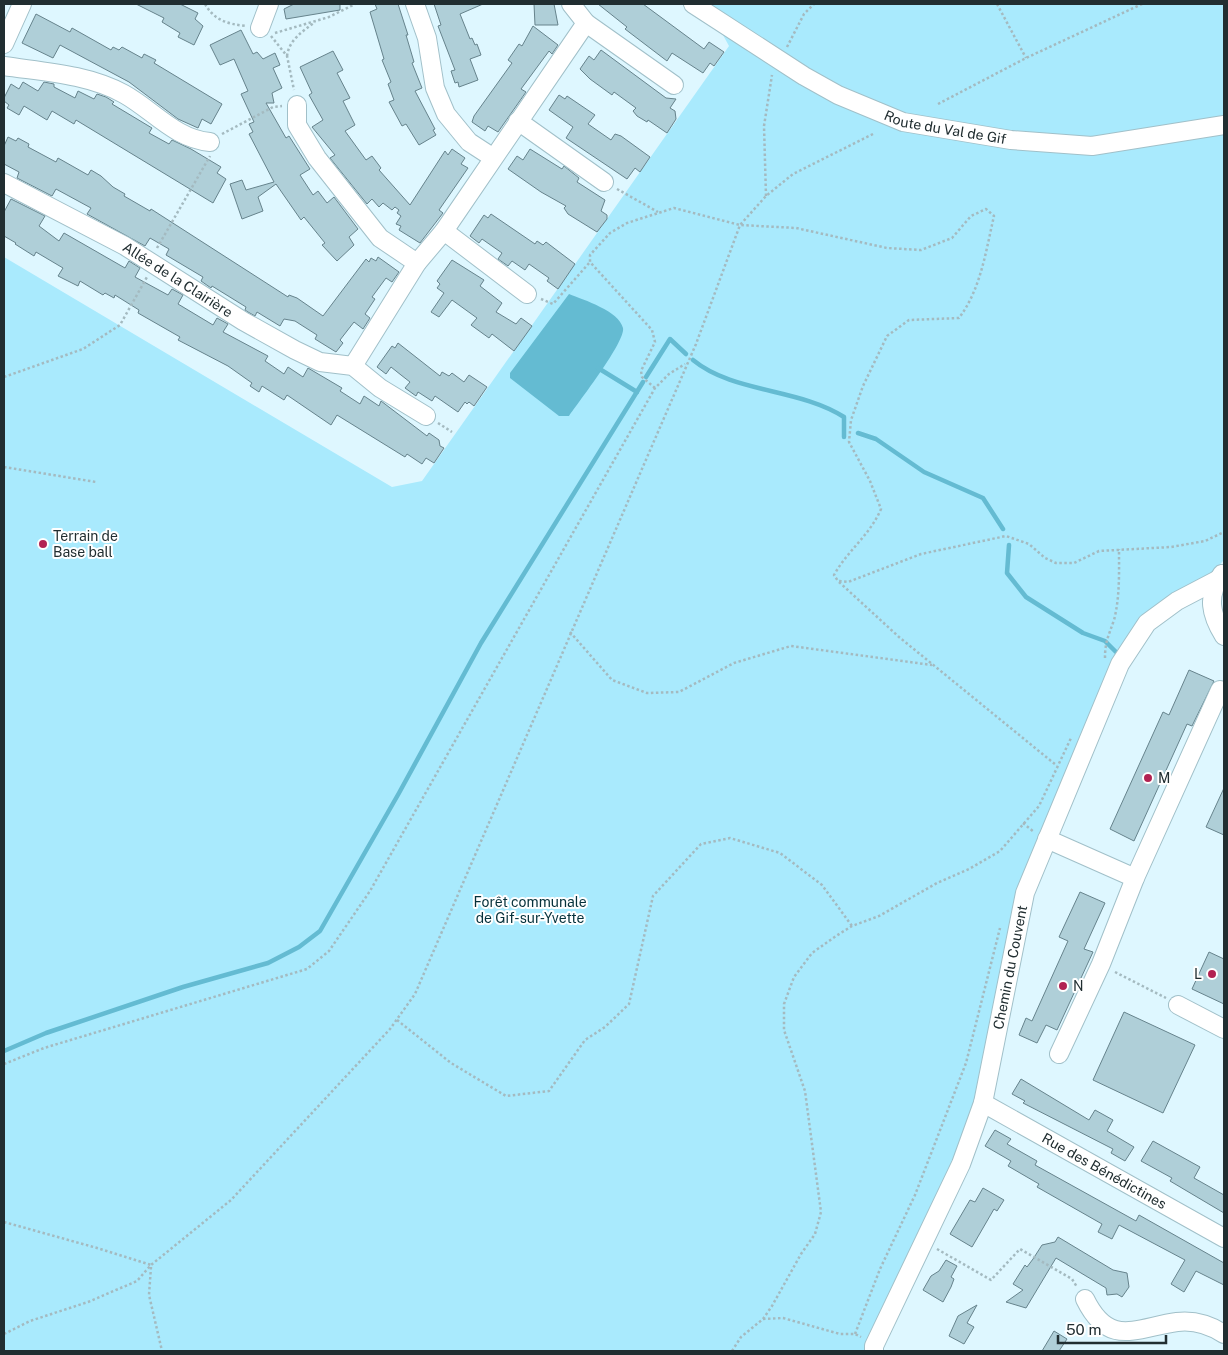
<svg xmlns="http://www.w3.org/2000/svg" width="1228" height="1355" viewBox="0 0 1228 1355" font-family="'Public Sans',sans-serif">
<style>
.green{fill:#a9eafd}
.water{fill:#64bbd2}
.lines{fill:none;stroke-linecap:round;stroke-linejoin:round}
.stream{stroke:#64bbd2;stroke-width:4.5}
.building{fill:#afcfd8;stroke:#66838c}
.minor-casing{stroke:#a1c0c9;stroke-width:20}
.path{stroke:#a4bac0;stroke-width:2.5;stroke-dasharray:2.5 2.5;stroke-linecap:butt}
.minor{stroke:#fff;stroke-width:18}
.poi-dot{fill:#b22252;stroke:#fff;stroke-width:2}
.labels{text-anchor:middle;stroke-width:4;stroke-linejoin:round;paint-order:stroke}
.street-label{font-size:14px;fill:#212e31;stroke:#fff}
.poi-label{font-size:14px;fill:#212e31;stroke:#fff;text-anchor:start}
.park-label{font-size:14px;fill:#05313b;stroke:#fff}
</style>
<rect width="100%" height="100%" fill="#def7ff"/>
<path class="green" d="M706 4H1224V560L1212 573 1141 617 1113 663 1055 808 977 1101 922 1233 867 1351H4V257L392 487 422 481 729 46Z"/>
<path class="water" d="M569 294C584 300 619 311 623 328 626 341 578 403 569 416H559L510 378V373Z"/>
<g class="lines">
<g class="stream">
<path d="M693 360C733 393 799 388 844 417V437"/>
<path d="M598 368 637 392"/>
<path d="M646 377 670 339 686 354"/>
<path d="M858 433 876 439 924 472 983 498 1003 529"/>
<path d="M1009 545 1007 573 1026 597 1083 633 1105 641 1116 652"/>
<path d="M4 1051 46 1033 183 987 268 963 299 947 320 931 399 793 481 643 643 382"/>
</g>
</g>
<g class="building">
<path d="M136 4H180L198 13 195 19 203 26 194 45 178 37 180 33 162 22 164 18Z"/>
<path d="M294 4H340V10L286 19 284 9Z"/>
<path d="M375 4H398L408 35H406L414 62 412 63 422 88 415 91 435 129 433 130 436 135 419 145 406 124 402 126 389 102 394 100 388 84 391 82 382 60 384 59 370 12 377 9Z"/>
<path d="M434 4H483L460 14 470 39 472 38 475 45 477 44 481 55 470 59 478 80 459 87 458 82 455 83 451 71 455 70 438 26 441 25Z"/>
<path d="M534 4H554L558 25H535Z"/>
<path d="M598 4H643L704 49 709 42 724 52 714 66 710 63 703 73 672 53 667 61 625 29 627 27Z"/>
<path d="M36 14 70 32 72 28 111 50 113 47 119 50 122 47 142 58 144 54 156 60 154 63 222 104 211 124 202 119 198 128 178 119 129 82 60 45 53 58 22 43Z"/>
<path d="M533 26 558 45 552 54 549 51 521 89 526 92 498 132 488 126 485 131 472 122 474 116 512 63 508 60 519 44 522 46Z"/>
<path d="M241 30 253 54 257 52 263 59 275 53 280 65 273 68 282 88 272 93 274 103H266L286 138 289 136 310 169 300 175 313 195 318 191 327 203 334 197 358 229 349 237 354 245 337 261 322 245 325 243 304 217 301 220 276 184 258 197 263 211 242 219 230 184 242 180 246 190 274 182 249 134 253 132 249 124 254 122 241 94 248 91 234 59 220 65 210 45Z"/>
<path d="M601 50 666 98 676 99 670 108 675 111 676 119 667 133 648 120 647 122 637 116 633 111 636 108 614 92 612 95 590 79 580 69 589 56 594 60Z"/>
<path d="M333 51 343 70 337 73 350 98 343 101 355 125 345 131 366 160 372 156 381 168 379 170 410 205 445 151 448 155 452 149 465 158 461 164 468 168 439 210 443 213 420 243 399 230 401 226 396 224 401 216 397 213 399 210 395 207 392 210 383 203 379 207 372 199 367 204 330 158 335 155 312 127 323 120 309 95 312 93 300 67Z"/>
<path d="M23 82 38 91 44 82 54 84V87L75 98 78 91 94 99 97 94 106 97 114 102 112 104 152 128 149 133 169 144 172 140 191 149 221 167 217 173 226 179 213 203 76 120 74 124 52 111 47 120 24 106 19 115 7 108 9 105 4 101V98L11 84 19 89Z"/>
<path d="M559 95 565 99 567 96 595 115 588 124 611 140 615 134 621 136 650 157 640 172 635 168 627 179 566 138 573 127 549 110Z"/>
<path d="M8 137 16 141 18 138 29 144 28 147 56 162 58 158 88 175 91 170 101 176 113 187 125 194 124 196 150 211 151 209 288 297 289 295 297 298 323 316 366 259 369 262 371 258 376 261 378 257 399 272 392 282 386 278 372 297 375 299 365 314 370 318 363 329 354 322 340 340 343 343 336 352 315 339 317 335 295 321 284 319 280 326 257 312 255 316 248 312 245 310 246 307 212 286 211 288 201 281 203 277 166 255 169 249 150 238 145 246 87 214 91 208 56 189 52 196 17 178 19 172 4 164V146Z"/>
<path d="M530 149 562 169 564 166 579 178 577 182 605 200 601 211 607 215V219L597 232 568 214 564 208 566 206 541 192 508 169 517 156 523 160Z"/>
<path d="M11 199 45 216 39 226 59 241 64 233 125 268 129 261 140 268 135 277 168 295 172 289 183 295 178 304 213 325 217 318 228 324 223 332 268 356 265 361 284 374 288 367 303 377 308 368 342 388 340 391 360 404 364 396 379 406 381 401 427 436 429 433 439 440 440 446 444 448 434 463 426 458 422 464 407 454 405 457 337 415 331 425 287 395 284 400 262 386 259 392 250 386 252 383 228 366 178 340 180 337 138 313 139 310 115 295 114 298 105 293 103 295 80 281 78 286 58 276 63 268 36 252 34 256 15 244 16 243 4 236V212Z"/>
<path d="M491 214 535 244 537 241 543 245 546 242 575 264 558 289 547 281 549 278 529 264 525 270 512 261 508 266 498 259 502 253 482 239 479 243 470 236 484 215 488 218Z"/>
<path d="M452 260 484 280 480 286 502 303 496 312 516 324 521 318 532 326 514 351 492 334 489 338 471 325 477 318 452 300 439 317 431 312 444 293 437 288 440 284 437 281Z"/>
<path d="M398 343 440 376 442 372 449 376 452 373 464 382 469 375 487 387 474 406 469 402 467 404 465 402 458 412 435 396 432 401 418 392 416 396 405 388 410 382 401 375 391 367 386 374 377 367 392 346 395 348Z"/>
<path d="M1189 670 1214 681 1192 726 1187 724 1134 841 1110 829 1163 712 1169 715Z"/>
<path d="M1224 788V835L1206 827Z"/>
<path d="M1080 892 1105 903 1084 949 1093 952 1057 1030 1046 1025 1037 1043 1019 1035 1026 1018 1032 1021 1068 941 1059 937Z"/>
<path d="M1209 952 1224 959V1004L1192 989Z"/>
<path d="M1124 1012 1195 1045 1163 1113 1093 1080Z"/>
<path d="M1021 1079 1089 1120 1095 1110 1113 1120 1107 1131 1134 1147 1125 1161 1111 1153 1113 1149 1023 1103 1025 1101 1012 1094Z"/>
<path d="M995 1130 1011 1139 1007 1144 1037 1161 1035 1165 1136 1221 1139 1215 1224 1263V1285L1196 1271 1184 1292 1171 1284 1185 1260 1119 1225 1112 1239 1098 1232 1102 1224 1037 1187 1039 1184 1008 1166 1011 1161 985 1146Z"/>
<path d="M1153 1141 1200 1167 1194 1178 1224 1195V1213L1170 1181 1172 1178 1141 1161Z"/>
<path d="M983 1188 1004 1200 997 1211 994 1209 972 1247 950 1234 970 1200 975 1202Z"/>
<path d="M1058 1237 1113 1270 1127 1273 1129 1287 1122 1297 1117 1294 1107 1295 1106 1288 1056 1258 1026 1308 1006 1302 1023 1290 1013 1284 1025 1265 1027 1267 1033 1259 1042 1245 1055 1242Z"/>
<path d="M946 1260 957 1266 951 1277 954 1279 951 1287 943 1302 923 1290 931 1276 939 1271Z"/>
<path d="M977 1305 967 1323 974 1327 964 1344 949 1336 958 1316Z"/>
<path d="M1054 1331 1067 1339 1059 1351H1042Z"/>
</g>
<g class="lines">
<g class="minor-casing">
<g id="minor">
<path d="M415 4 427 38 435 88 446 114 469 142 492 157"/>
<path id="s1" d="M693 4 804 76 838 95 903 122 1011 140 1092 146 1224 125"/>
<path d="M586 23 674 85"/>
<path d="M260 28 269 4"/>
<path d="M4 44 22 4"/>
<path d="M4 66C44 72 87 74 124 94 153 110 175 139 210 142"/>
<path d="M297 105V125L317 158 380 238 417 263"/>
<path d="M518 121 604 182"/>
<path id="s2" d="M4 183 125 246 243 321 295 350 320 362 353 366 380 388 426 416"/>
<path d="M444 231 527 294"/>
<path d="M353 366 417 263 444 231 586 23 571 4"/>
<path d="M1222 574C1206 596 1211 615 1224 636"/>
<path d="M1047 839 1135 878"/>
<path d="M1178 1005 1224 1029"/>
<path d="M1059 1054 1101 964 1135 878 1220 690"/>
<path id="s3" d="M983 1103 1224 1238"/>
<path d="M1085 1299C1109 1348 1135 1328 1177 1322 1193 1320 1210 1325 1224 1334"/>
<path id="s4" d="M874 1351V1346L961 1164 983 1103 1025 893 1120 664 1147 623 1177 601 1219 579"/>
</g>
</g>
<g class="path">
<path d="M205 4C214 20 227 24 246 26"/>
<path d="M997 4 1026 58"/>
<path d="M275 33 329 17 355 4"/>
<path d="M271 36 287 56 294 90"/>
<path d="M787 47 804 14 814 4"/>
<path d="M287 56C289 40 302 32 315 22"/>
<path d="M938 104 1026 58 1142 4"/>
<path d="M222 134 273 107 282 106"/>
<path d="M617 189 658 212"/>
<path d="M766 196 764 126 772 75"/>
<path d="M157 248 210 156"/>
<path d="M541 299 553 304 590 262"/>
<path d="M4 377 83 349 120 325 147 277"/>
<path d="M655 388 642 377 641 371 655 342 652 330 590 262V255L610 233 627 223 674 208 740 225 796 228 887 248 921 250 952 238 971 216 986 209 994 216C986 250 981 289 959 318L909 320 887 336 863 386 851 420 849 442 870 481 881 509C870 535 848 550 834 575L838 581 848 582 921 554 1006 536 1029 544 1045 558 1056 563H1074L1099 551 1171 547 1205 541 1224 532"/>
<path d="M438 423 452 432"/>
<path d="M4 467 96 482"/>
<path d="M839 582 899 637 1056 765"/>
<path d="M570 632 612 680 647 693 679 692 734 663 791 646 932 665"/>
<path d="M1105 658C1105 641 1109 635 1114 620 1120 597 1119 572 1119 549"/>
<path d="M1023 823 1034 832"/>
<path d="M1115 972 1166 998"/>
<path d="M397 1020 451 1063 506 1096 549 1091 585 1040 605 1027 629 1004 653 896 701 844 730 838 780 853 822 885 852 926"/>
<path d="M4 1064 44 1048 307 969 329 951 370 891 655 388 669 374 685 364"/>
<path d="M4 1222 97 1248 151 1265"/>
<path d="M937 1249 991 1280 1020 1249 1072 1279 1077 1287"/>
<path d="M151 1267 149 1295 162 1351"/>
<path d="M763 1319 783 1318 840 1334H855L861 1337"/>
<path d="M4 1334 30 1321 88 1302 137 1281 151 1265 231 1200 390 1029 415 994 696 344 740 225 766 196 793 174 873 134"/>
<path d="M855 1334 880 1269 915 1195 966 1063 1000 928"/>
<path d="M732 1351 741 1337 763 1319 772 1306 801 1254 815 1234 821 1212 805 1091 784 1030V1004L794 977 812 953 836 936 852 926 879 916 937 883 969 869 1000 851 1039 806 1071 738"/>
</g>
<use href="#minor" class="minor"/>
</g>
<g class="poi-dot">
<circle cx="43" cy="544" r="5"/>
<circle cx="1148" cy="778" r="5"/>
<circle cx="1212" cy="974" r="5"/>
<circle cx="1063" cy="986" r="5"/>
</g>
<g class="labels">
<g class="street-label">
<text dy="5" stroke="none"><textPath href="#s1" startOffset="284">Route du Val de Gif</textPath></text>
<text dy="5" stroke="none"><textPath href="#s2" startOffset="199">Allée de la Clairière</textPath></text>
<text dy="5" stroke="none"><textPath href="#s4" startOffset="410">Chemin du Couvent</textPath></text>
<text dy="5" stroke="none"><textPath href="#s3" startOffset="139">Rue des Bénédictines</textPath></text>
</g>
<g class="poi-label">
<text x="53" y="541">Terrain de<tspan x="53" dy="16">Base ball</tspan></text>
<text x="1158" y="783">M</text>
<text x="1202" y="979" text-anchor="end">L</text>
<text x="1073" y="991">N</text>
</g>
<g class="park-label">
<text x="530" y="907">Forêt communale<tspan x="530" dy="16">de Gif-sur-Yvette</tspan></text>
</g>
</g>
<rect width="1228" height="1355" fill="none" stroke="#212e31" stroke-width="10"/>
<path d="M1058 1335v8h108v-8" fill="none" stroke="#212e31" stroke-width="2.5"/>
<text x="1066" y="1335" font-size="15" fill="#212e31" stroke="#ffffff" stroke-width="4" paint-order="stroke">50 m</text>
</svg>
